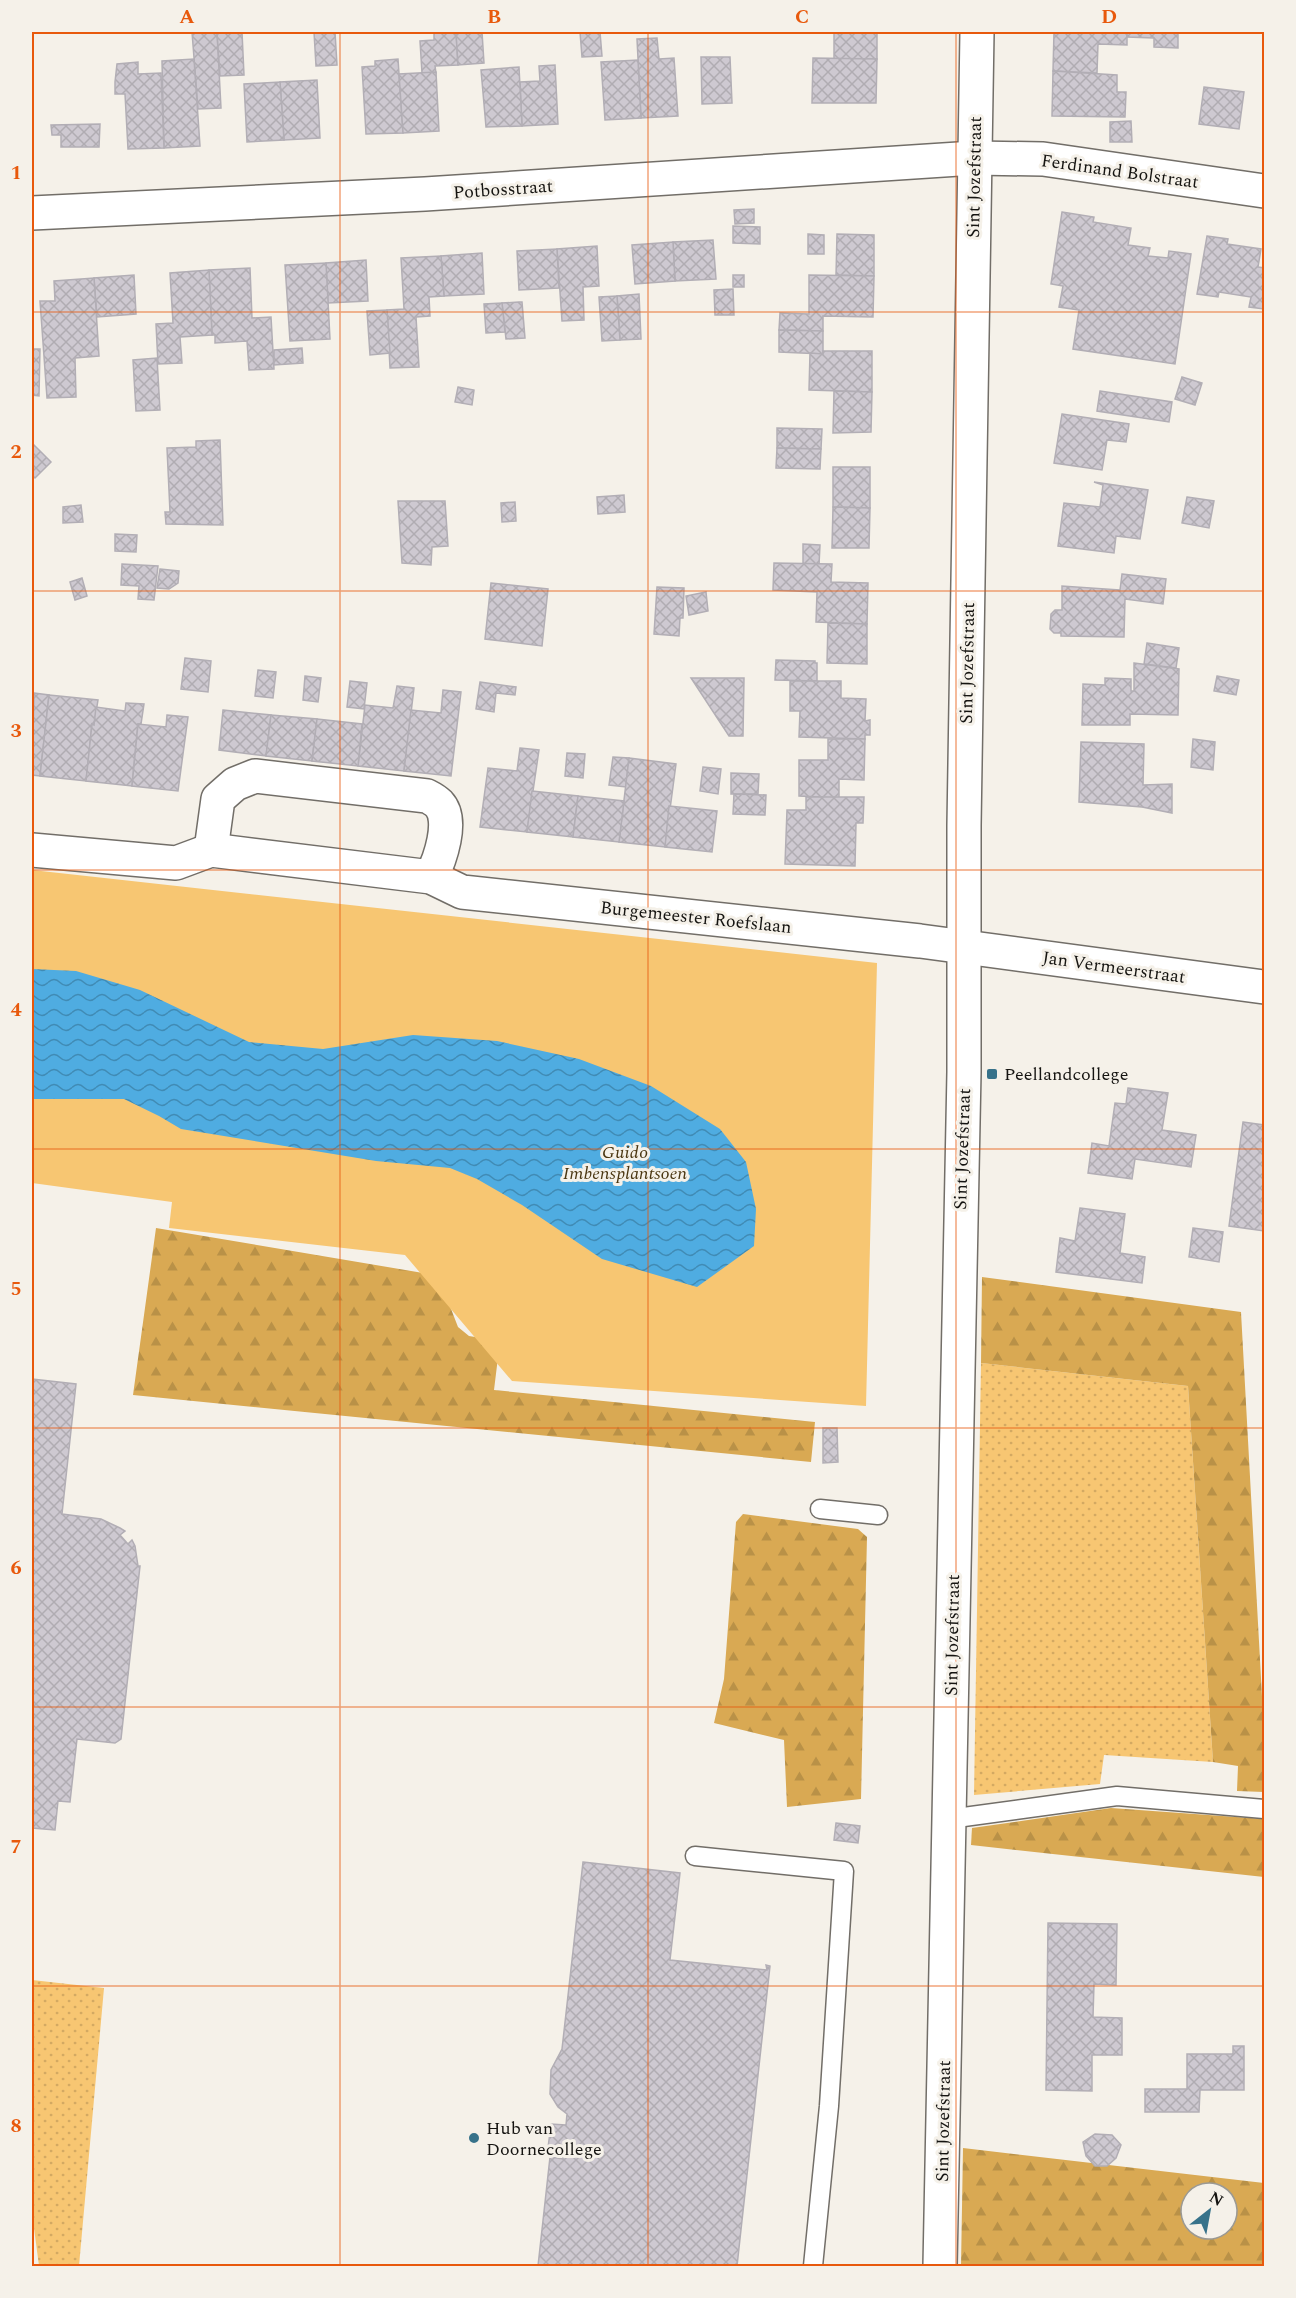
<svg xmlns="http://www.w3.org/2000/svg" width="1296" height="2298" viewBox="0 0 1296 2298" font-family="Spectral,serif">
<style>
.grass{fill:url(#grass-dots)}
.forest{fill:url(#forest-firs);fill-rule:evenodd}
.park{fill:#f7c672}
.water{fill:url(#water-waves)}
.building{fill:url(#building-cross-hatch);stroke:#b2aeb5;stroke-width:1.5}
.lines{fill:none;stroke-linecap:round;stroke-linejoin:round}
.service-casing{stroke:#726e68;stroke-width:21}
.minor-casing{stroke:#726e68;stroke-width:36}
.service{stroke:#fff;stroke-width:18}
.minor{stroke:#fff;stroke-width:33}
.grid{fill:none;stroke:#e8590c;stroke-width:1.5;stroke-opacity:0.55}
.poi-dot{fill:#37728a;stroke:#f5f1e9;stroke-width:2}
.labels{text-anchor:middle;stroke-width:6;stroke-linejoin:round;paint-order:stroke}
.street-label{font-size:18px;fill:#151411;stroke:#f5f1e9}
.poi-label{font-size:18px;fill:#151411;stroke:#f5f1e9;text-anchor:start}
.park-label{font-size:18px;font-style:italic;fill:#4a3611;stroke:#f5f1e9}
.neatline{fill:none;stroke:#e8590c;stroke-width:2}
.grid-label{font-size:20px;text-anchor:middle;font-weight:bold;fill:#e8590c}
</style>
<defs>
<pattern id="grass-dots" width="8" height="8" patternUnits="userSpaceOnUse" patternTransform="scale(1.5)"><rect width="8" height="8" fill="#f7c672"/><path d="M2 2h.1M6 6h.1" fill="none" stroke="#d3a962" stroke-width="1.8" stroke-linecap="round"/></pattern>
<pattern id="forest-firs" width="22" height="20" patternUnits="userSpaceOnUse" patternTransform="scale(1.5)"><rect width="22" height="20" fill="#d9a953"/><path d="M5 1l3.5 6h-7zM16 11l3.5 6h-7z" fill="#b99147"/></pattern>
<pattern id="water-waves" width="16" height="10" patternUnits="userSpaceOnUse" patternTransform="scale(1.5)"><rect width="16" height="10" fill="#4face1"/><path d="M0 5q4-4 8 0t8 0" fill="none" stroke="#408bb5"/></pattern>
<pattern id="building-cross-hatch" width="8" height="8" patternUnits="userSpaceOnUse" patternTransform="scale(1.5)"><rect width="8" height="8" fill="#cec9d1"/><path d="M0 0l8 8M0 8l8-8" fill="none" stroke="#b0acb2"/></pattern>
</defs>
<rect width="100%" height="100%" fill="#f5f1e9"/>
<g class="grass">
<path d="M981 1363 1188 1386 1213 1762 1104 1755 1100 1784 974 1795Z"/>
<path d="M32 1980 104 1988 79 2266H39L32 2213Z"/>
</g>
<g class="forest">
<path d="M156 1228 429 1274 441 1283 458 1327 469 1336 500 1341 494 1390 815 1422 811 1462 133 1395Z"/>
<path d="M982 1277 1241 1312 1264 1733V1792L1237 1791 1238 1766 1213 1762 1188 1386 981 1363Z"/>
<path d="M743 1514 858 1529 867 1537 861 1799 787 1807 784 1740 714 1723 724 1679 736 1522Z"/>
<path d="M1111 1808 1264 1819V1877L971 1845 972 1828Z"/>
<path d="M963 2148 1264 2183V2266H961ZM1191 2193H1227V2229H1191Z"/>
</g>
<path class="park" d="M32 870 877 963 866 1406 512 1381 405 1255 169 1228 172 1202 32 1183Z"/>
<path class="water" d="M32 969 76 971 140 990 249 1042 323 1049 413 1035 497 1041 579 1059 651 1086 720 1129 746 1162 756 1209 754 1246 697 1287 602 1259 522 1205 477 1179 450 1168 376 1161 181 1129 159 1116 124 1099H32Z"/>
<g class="building">
<path d="M192 32H217L221 108 198 109Z"/>
<path d="M217 32H242L244 75 220 76Z"/>
<path d="M314 32H335L337 65 316 66Z"/>
<path d="M434 32H456L458 65 435 66 436 73H422L420 41 434 40Z"/>
<path d="M456 32H482L484 63 458 65Z"/>
<path d="M580 32H600L602 56 582 57Z"/>
<rect x="834" y="32" width="43" height="27"/>
<path d="M1054 32H1127V45L1098 44 1097 73 1053 71Z"/>
<path d="M1127 32H1178V48L1154 47V38L1127 37Z"/>
<path d="M657 38 659 59 674 58 678 116 641 118 637 39Z"/>
<path d="M701 57H730L732 103 702 104Z"/>
<path d="M813 58 877 59 876 103H812Z"/>
<path d="M194 59 200 146 164 148 162 61Z"/>
<path d="M398 59 403 133 366 134 362 67 375 66V61Z"/>
<path d="M638 60 641 118 605 120 601 62Z"/>
<path d="M138 62V74L161 73 164 148 128 149 125 94H115V82L117 64Z"/>
<path d="M555 65 558 124 522 126 520 82 540 81 539 66Z"/>
<path d="M519 67 522 126 486 127 481 70Z"/>
<path d="M1053 71 1117 75V92H1126L1125 117 1052 116Z"/>
<path d="M436 72 439 131 403 133 399 74Z"/>
<path d="M317 80 320 138 284 140 280 82Z"/>
<path d="M280 82 284 140 247 142 244 84Z"/>
<path d="M1204 87 1244 92 1239 129 1199 124Z"/>
<path d="M1131 121 1132 142H1110V122Z"/>
<path d="M100 124 99 147H61V135H52L51 125Z"/>
<path d="M754 209V223L735 224 734 210Z"/>
<path d="M1062 212 1094 217 1093 222 1131 228 1128 245 1150 248 1148 256 1168 258 1169 251 1191 254 1175 364 1073 349 1079 310 1059 307 1063 286 1051 284Z"/>
<path d="M733 226 760 227V244L733 243Z"/>
<path d="M808 234 824 235V254H808Z"/>
<path d="M837 234 874 235V276L836 275Z"/>
<path d="M1207 236 1228 239 1227 244 1261 249 1258 267 1264 268V309L1249 307 1251 297 1219 292 1218 297 1197 294Z"/>
<path d="M713 240 716 279 675 281 673 242Z"/>
<path d="M673 242 675 281 635 284 632 245Z"/>
<path d="M597 246 599 286 583 287 584 320 562 321 557 249Z"/>
<path d="M557 249 559 288 519 290 517 251Z"/>
<path d="M482 253 484 294 444 296 441 256Z"/>
<path d="M441 256 444 296 429 297 430 316 416 317 419 367 390 368 387 310 404 309 401 258Z"/>
<path d="M366 260 368 301 328 303 326 263Z"/>
<path d="M326 263 330 339 290 341 285 265Z"/>
<path d="M250 268 252 318 271 317 274 369 249 370 247 341 215 343V335H212L209 270Z"/>
<path d="M209 270 212 335 180 337 182 363 158 364 156 324 173 323 170 273Z"/>
<path d="M134 275 136 314 97 317 94 278Z"/>
<rect x="733" y="275" width="11" height="12"/>
<path d="M809 275 874 276 873 317 823 316V331L779 330 780 313 809 314Z"/>
<path d="M94 278 99 356 75 358 76 397 47 398 40 301H55L54 281Z"/>
<path d="M733 289 734 315H715L714 290Z"/>
<path d="M639 294 641 339 620 340 617 296Z"/>
<path d="M617 296 620 340 602 341 599 297Z"/>
<path d="M519 302H522L525 338 506 339 502 303Z"/>
<path d="M502 303 505 332 486 333 484 304Z"/>
<path d="M387 310 390 353 370 355 367 311Z"/>
<path d="M779 330 823 331V354L779 352Z"/>
<path d="M302 348 303 363 274 365V350Z"/>
<path d="M32 349H40L39 396 32 395Z"/>
<path d="M823 351H872V392L809 390 810 353 823 354Z"/>
<path d="M157 358 160 410 136 411 133 360Z"/>
<path d="M1182 377 1202 383 1195 405 1175 399Z"/>
<path d="M458 387 474 390 472 405 455 402Z"/>
<path d="M834 391 872 392 871 432 833 433Z"/>
<path d="M1100 391 1172 402 1169 422 1097 411Z"/>
<path d="M1062 414 1129 424 1126 442 1107 440 1102 470 1054 463Z"/>
<path d="M777 428 822 429 821 449 777 448Z"/>
<path d="M220 440 223 525 166 524 165 512H170L167 448 196 447V441Z"/>
<path d="M34 445 51 462 35 478 32 475V448Z"/>
<path d="M777 448 821 449 820 469 776 468Z"/>
<path d="M833 467H870V508L833 507Z"/>
<path d="M1094 482 1148 490 1140 539 1116 536 1114 553 1058 546 1064 503 1100 507 1103 485Z"/>
<path d="M624 495 625 512 598 514 597 497Z"/>
<path d="M1187 497 1214 501 1209 528 1182 523Z"/>
<path d="M398 501H445L448 546 432 547 431 565 402 563Z"/>
<path d="M515 502 516 521 502 522 501 503Z"/>
<path d="M81 505 83 522 63 523V507Z"/>
<path d="M833 507 870 508 869 548H832Z"/>
<path d="M115 534 137 535 136 552 115 551Z"/>
<path d="M803 544 820 545 819 565 803 564Z"/>
<path d="M774 563 832 564 831 582 868 583 867 624 816 622 817 592 773 590Z"/>
<path d="M122 564 158 566 154 600 138 599 139 586 121 585Z"/>
<path d="M160 569 179 571 178 583 169 589 157 588Z"/>
<path d="M1122 574 1166 579 1163 604 1125 599 1124 637 1061 636V633H1054L1050 629 1051 614 1055 610H1062V586L1120 590Z"/>
<path d="M82 578 87 596 75 600 70 582Z"/>
<path d="M491 583 548 589 542 646 485 639Z"/>
<path d="M657 587 684 588 683 618H680L679 636 654 634Z"/>
<path d="M706 592 708 611 689 615 686 596Z"/>
<path d="M828 623 867 624V664L827 663Z"/>
<path d="M1147 643 1179 648 1176 668 1144 664Z"/>
<path d="M185 658 211 661 208 692 181 689Z"/>
<path d="M776 660 815 661V663H817V681L775 680Z"/>
<path d="M1134 663 1179 669 1178 715 1130 714V725H1082L1083 684 1105 685V678L1131 679V691H1134Z"/>
<path d="M258 670 276 672 273 698 255 696Z"/>
<path d="M305 676 321 678 318 702 303 700Z"/>
<path d="M1217 676 1239 680 1236 695 1214 691Z"/>
<path d="M691 678H744L743 736H729Z"/>
<path d="M350 681 367 683 364 709 347 707Z"/>
<path d="M790 681H841V698L866 699 865 721 870 720V735H865V739L799 737 800 711H790Z"/>
<path d="M480 682 516 687 515 695 496 693 494 712 476 709Z"/>
<path d="M397 686 414 688 404 771 358 766 365 705 393 708Z"/>
<path d="M443 690 461 692 451 776 404 771 411 710 441 713Z"/>
<path d="M34 693 49 695 40 776 32 775Z"/>
<path d="M49 695 98 700 94 725 92 724 86 781 40 776Z"/>
<path d="M126 703 144 704 141 724H138L132 786 86 781 92 724 94 725 96 707 125 711Z"/>
<path d="M223 710 271 715 266 756 219 750Z"/>
<path d="M167 715 188 717 178 791 132 786 138 724 166 727Z"/>
<path d="M271 715 317 719 312 761 266 756Z"/>
<path d="M317 719 362 724 358 766 312 761Z"/>
<path d="M828 739H865L864 780 839 779V798L799 796V760H828Z"/>
<path d="M1193 739 1215 742 1213 770 1191 767Z"/>
<path d="M1081 742 1144 744 1143 785 1172 784V813L1142 807 1079 802Z"/>
<path d="M520 748 539 750 527 832 480 827 488 768 517 771Z"/>
<path d="M567 753 585 754 583 778 565 776Z"/>
<path d="M613 757 629 758 626 787 609 785Z"/>
<path d="M629 758 676 764 665 847 619 842Z"/>
<path d="M703 767 721 769 718 794 700 791Z"/>
<path d="M731 773 759 774 758 794H731Z"/>
<path d="M532 791 578 796 573 837 527 832Z"/>
<path d="M734 794 766 795 765 815 733 814Z"/>
<path d="M578 796 624 801 619 842 573 837Z"/>
<path d="M806 797H864L863 823H856L855 866 785 864 787 810H806Z"/>
<path d="M669 806 717 811 712 852 665 847Z"/>
<path d="M1128 1088 1168 1093 1162 1130 1196 1135 1191 1167 1135 1159 1132 1179 1088 1173 1092 1143 1109 1146 1115 1103 1126 1104Z"/>
<path d="M1243 1122 1264 1125V1231L1229 1226Z"/>
<path d="M1080 1208 1125 1214 1120 1253 1145 1257 1142 1283 1056 1272 1060 1238 1075 1241Z"/>
<path d="M1193 1228 1223 1232 1219 1262 1189 1257Z"/>
<path d="M32 1379 76 1384 62 1514 101 1519 120 1528 125 1531 120 1535 128 1544 132 1540 135 1546 138 1566H140L121 1739 115 1743 77 1739 70 1802 58 1801 55 1830 32 1828Z"/>
<path d="M823 1428H837L838 1462 823 1463Z"/>
<path d="M836 1823 860 1826 858 1843 834 1840Z"/>
<path d="M583 1862 680 1873 670 1960 767 1970 766 1965 770 1966 737 2266H538L550 2157 563 2159V2149L548 2148 551 2124 566 2125 567 2114 558 2107 550 2094 551 2070 562 2049Z"/>
<path d="M1048 1923 1117 1924 1116 1985 1094 1984 1093 2017 1122 2018V2055H1092V2091L1046 2090Z"/>
<path d="M1233 2046H1244V2090H1200L1199 2112H1145V2089H1187V2054H1233Z"/>
<path d="M1095 2134 1112 2135 1121 2145 1116 2158 1107 2166H1095L1086 2156 1083 2142Z"/>
</g>
<g class="lines">
<g class="service-casing">
<g id="service">
<path d="M820 1509 878 1515"/>
<path d="M949 1819 1117 1796 1264 1809"/>
<path d="M695 1856 844 1871 829 2106 813 2266"/>
</g>
</g>
<g class="minor-casing">
<g id="minor">
<path d="M32 213 425 194 974 158 1043 159 1264 191"/>
<path d="M32 850 176 863 211 850 431 877 462 892 920 941 1264 987"/>
<path d="M211 850 218 799 235 784 255 776 427 796C431 798 436 801 439 804 454 820 440 860 431 877"/>
<path d="M940 2266 964 1072V825L977 32"/>
</g>
</g>
<use href="#service" class="service"/>
<use href="#minor" class="minor"/>
</g>
<path class="grid" d="M340 32V2266M648 32V2266M956 32V2266M32 312H1264M32 591H1264M32 870H1264M32 1149H1264M32 1428H1264M32 1707H1264M32 1986H1264"/>
<g class="poi-dot">
<rect x="986" y="1068" width="12" height="12" rx="3"/>
<circle cx="474" cy="2138" r="6"/>
</g>
<g class="labels">
<g class="street-label">
<text transform="translate(1120 171) rotate(8)" y="6">Ferdinand Bolstraat</text>
<text transform="translate(974 177) rotate(-89)" y="6">Sint Jozefstraat</text>
<text transform="translate(503 189) rotate(-4)" y="6">Potbosstraat</text>
<text transform="translate(967 663) rotate(-89)" y="6">Sint Jozefstraat</text>
<text transform="translate(696 917) rotate(6)" y="6">Burgemeester Roefslaan</text>
<text transform="translate(1114 967) rotate(8)" y="6">Jan Vermeerstraat</text>
<text transform="translate(962 1149) rotate(-88)" y="6">Sint Jozefstraat</text>
<text transform="translate(952 1635) rotate(-89)" y="6">Sint Jozefstraat</text>
<text transform="translate(943 2121) rotate(-89)" y="6">Sint Jozefstraat</text>
</g>
<g class="poi-label">
<text x="1004" y="1080">Peellandcollege</text>
<text x="486" y="2134">Hub van<tspan x="486" dy="21">Doornecollege</tspan></text>
</g>
<g class="park-label">
<text x="625" y="1158">Guido<tspan x="625" dy="21">Imbensplantsoen</tspan></text>
</g>
</g>
<rect width="1296" height="2298" fill="none" stroke="#f5f1e9" stroke-width="66"/>
<g transform="translate(1209 2211) rotate(31)"><circle r="28" fill="#f5f1e9" stroke="#9b9993" stroke-width="1.5"/>
<path d="M0-4.5L10 22L0 15L-10 22Z" fill="#37728a"/>
<text y="-9" font-size="16" font-weight="bold" text-anchor="middle" fill="#151411">N</text>
</g>
<rect x="33" y="33" width="1230" height="2232" class="neatline"/>
<g class="grid-label">
<text x="187" y="23">A</text>
<text x="494" y="23">B</text>
<text x="802" y="23">C</text>
<text x="1109" y="23">D</text>
<text x="16" y="179">1</text>
<text x="16" y="458">2</text>
<text x="16" y="737">3</text>
<text x="16" y="1016">4</text>
<text x="16" y="1295">5</text>
<text x="16" y="1574">6</text>
<text x="16" y="1853">7</text>
<text x="16" y="2132">8</text>
</g>
</svg>
